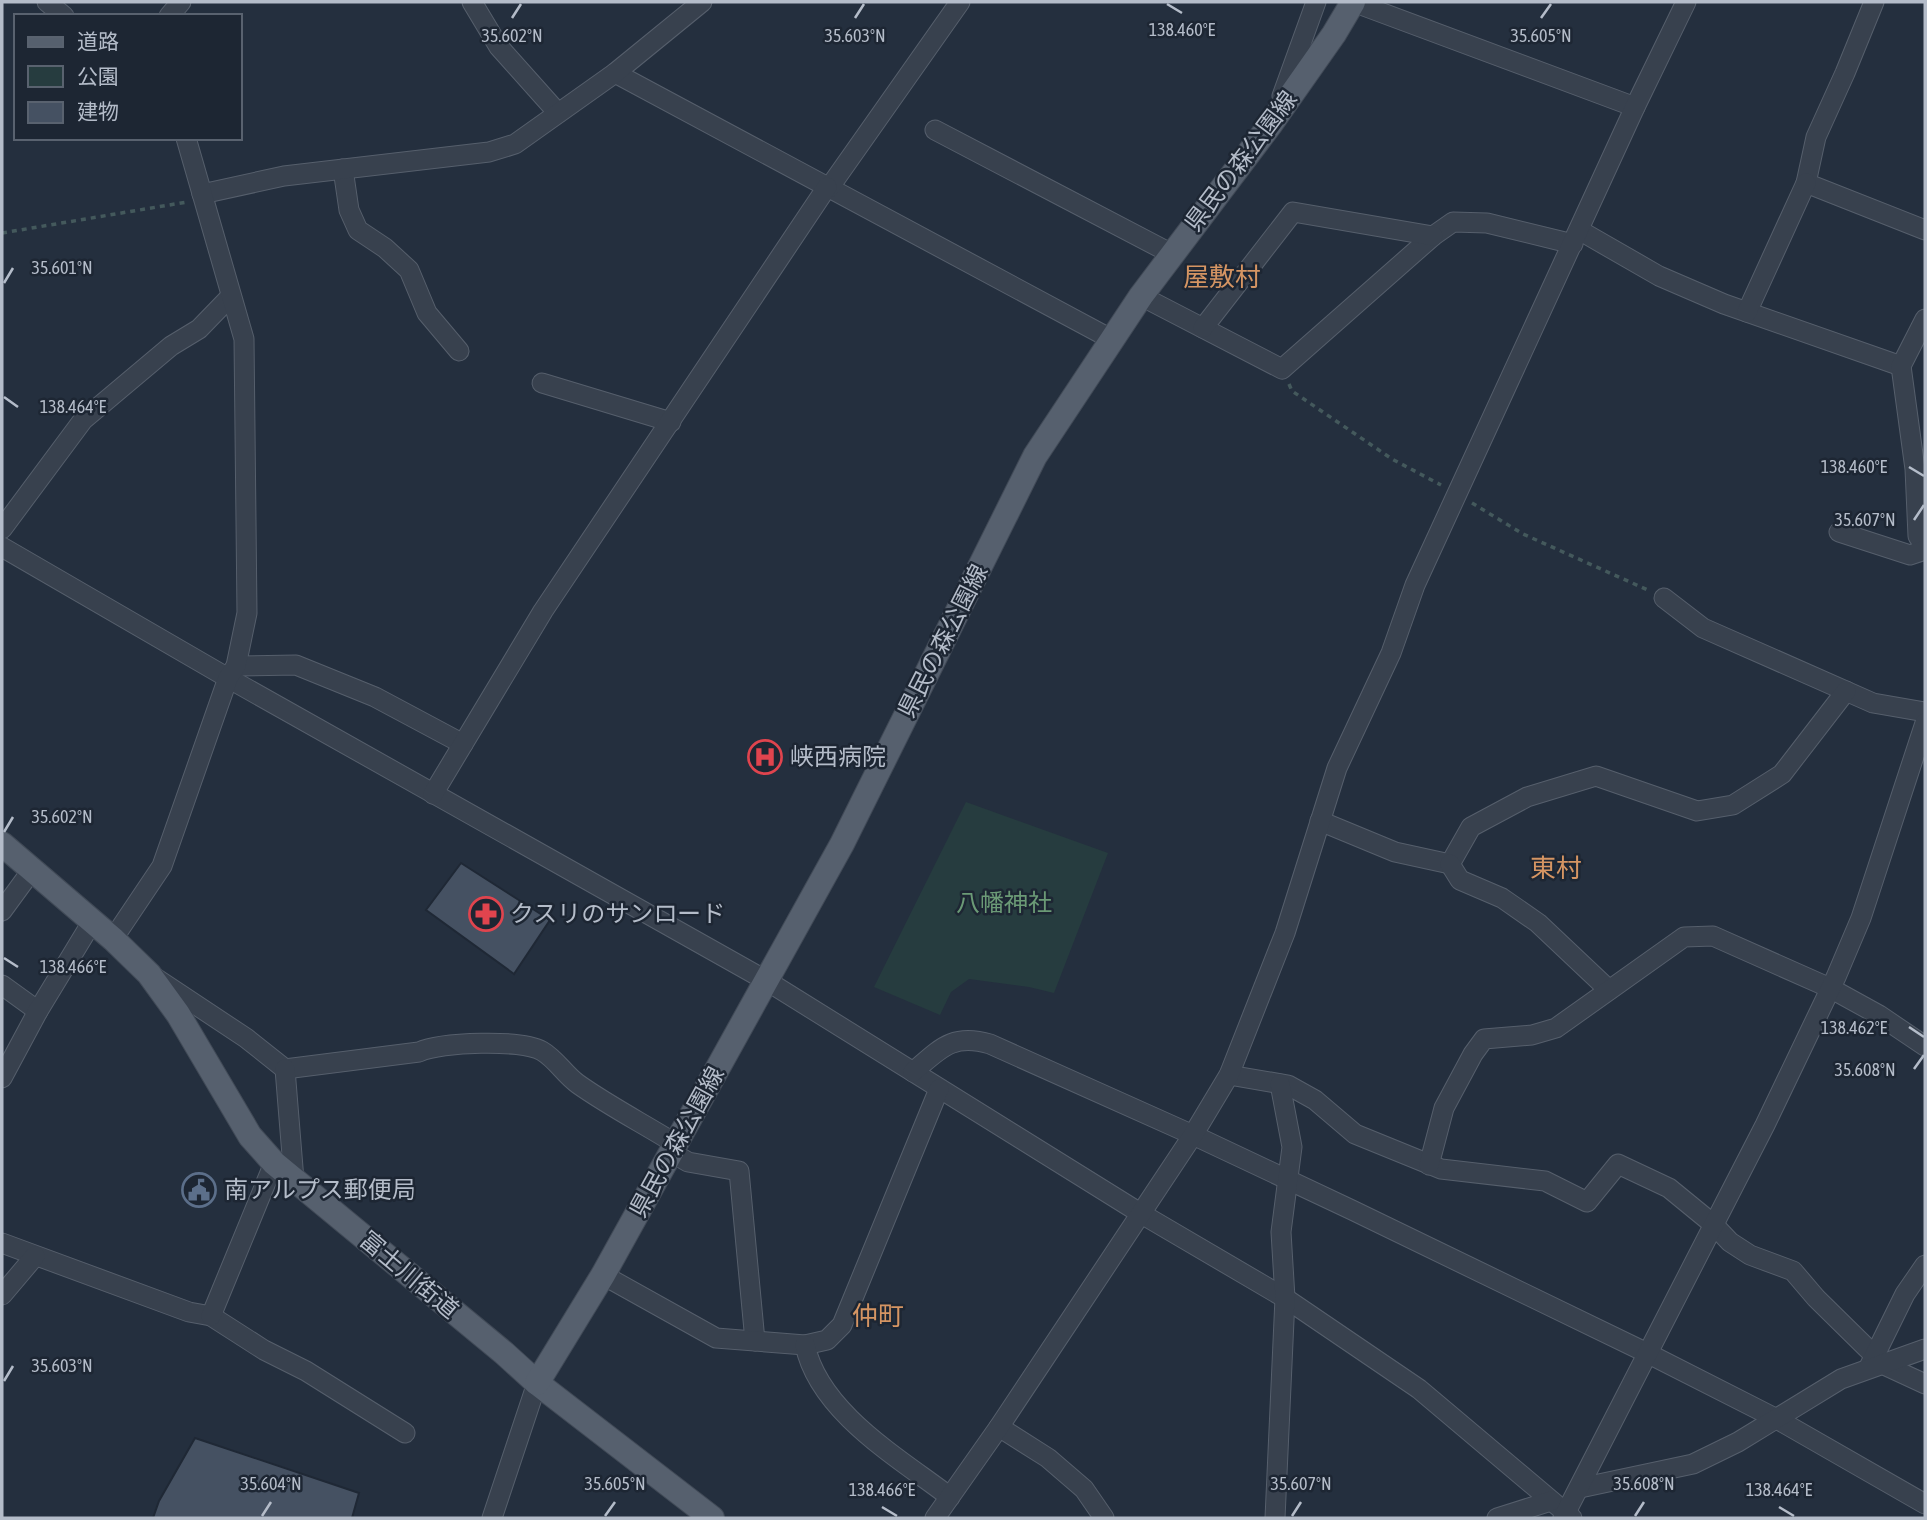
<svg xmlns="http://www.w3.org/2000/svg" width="1927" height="1520" viewBox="0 0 1927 1520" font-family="'Asap Condensed','Noto Sans JP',sans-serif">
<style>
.green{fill:#263c3f}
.building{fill:#455162;stroke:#1f2835;stroke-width:2}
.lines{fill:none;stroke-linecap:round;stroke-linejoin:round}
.minor-casing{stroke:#565f6c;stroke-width:21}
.major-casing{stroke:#414a57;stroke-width:26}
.path{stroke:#44595c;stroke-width:3.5;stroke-dasharray:5 5;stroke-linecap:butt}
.minor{stroke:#38414e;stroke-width:19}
.major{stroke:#56606e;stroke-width:24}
.ticks{fill:none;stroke:#b4bcc9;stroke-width:2.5}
.labels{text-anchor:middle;stroke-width:5;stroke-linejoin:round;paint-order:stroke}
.street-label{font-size:24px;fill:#b4bcc9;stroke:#1d2633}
.poi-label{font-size:24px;fill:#b4bcc9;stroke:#1d2633;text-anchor:start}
.park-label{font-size:24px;fill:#6b9a76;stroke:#1d2633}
.neighbourhood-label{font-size:26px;fill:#d59563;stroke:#1d2633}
.ticks-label{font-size:18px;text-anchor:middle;fill:#b4bcc9;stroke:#1d2633;stroke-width:5;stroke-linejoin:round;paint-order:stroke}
</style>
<rect width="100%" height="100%" fill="#242f3e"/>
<path class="green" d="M966 802 1108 853 1054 993 1029 987 969 979 951 992 940 1015 874 987Z"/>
<g class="building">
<path d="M461 863 550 920 514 974 426 910Z"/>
<path d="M195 1438 359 1493 352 1518H153L159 1501Z"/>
</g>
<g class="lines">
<g class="minor-casing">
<g id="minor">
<path d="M47 2 64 16"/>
<path d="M472 2 499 47 558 113"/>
<path d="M1353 2 1635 107"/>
<path d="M1874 2 1845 73 1816 137 1806 183 1925 230"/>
<path d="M169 16 181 2"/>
<path d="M615 73 1111 339"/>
<path d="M1282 96 1316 2"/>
<path d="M935 130 1172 254"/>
<path d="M343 169 349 210 358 230 385 248 409 270 427 313 459 351"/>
<path d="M829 188 960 2"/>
<path d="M202 194 284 176 489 152 515 144 615 73 702 2"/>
<path d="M1579 230 1659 276 1724 304 1901 366"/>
<path d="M1141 296 1282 369 1433 236 1453 222 1487 223 1573 244"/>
<path d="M1747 312 1806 183"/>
<path d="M1925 319 1901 366 1915 469 1918 536 1925 547"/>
<path d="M1203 328 1293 212 1433 236"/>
<path d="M542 383 671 422"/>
<path d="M2 529 83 420 171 346 199 329 230 297"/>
<path d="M1839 532 1910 555 1925 550"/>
<path d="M2 547 228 678 767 981 1140 1213 1285 1298 1419 1389 1572 1518"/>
<path d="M1664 598 1703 628 1873 703 1925 712"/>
<path d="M236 666 296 665 375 697 463 744"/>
<path d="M433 794 543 611 827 187"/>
<path d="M1320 821 1395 852 1450 864 1471 827 1527 797 1596 776 1697 811 1733 805 1782 774 1846 691"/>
<path d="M1450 864 1460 880 1502 898 1538 923 1609 990"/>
<path d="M2 911 32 870"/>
<path d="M113 939 162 866 228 678 236 666 247 613 244 339 186 138"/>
<path d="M154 977 246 1038 285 1069 419 1052C441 1042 521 1039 542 1051 556 1059 565 1075 578 1084 609 1106 644 1124 676 1144"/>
<path d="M2 985 38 1011"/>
<path d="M285 1069 294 1180"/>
<path d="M913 1072C940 1049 952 1033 990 1044L1193 1135 1352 1210 1647 1353 1775 1418 1925 1504"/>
<path d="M1229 1075 1288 1085 1315 1100 1355 1134 1441 1169 1545 1181 1587 1202 1618 1164 1669 1188 1713 1224 1730 1242 1750 1255 1793 1271 1816 1298 1875 1356"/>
<path d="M2 1078 38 1011 92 922"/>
<path d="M671 1152 688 1162 739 1171 755 1341"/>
<path d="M1429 1165 1444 1108 1473 1054 1484 1039 1532 1035 1556 1028 1684 937 1713 936 1830 988 1879 1015 1925 1046"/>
<path d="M2 1243 189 1312 211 1316 264 1350 306 1371 405 1433"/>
<path d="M603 1275 716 1338 805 1345 827 1340 842 1325 939 1089"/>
<path d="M2 1295 35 1256"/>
<path d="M211 1316 274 1163"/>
<path d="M805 1345C819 1412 899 1458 950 1497"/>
<path d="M1870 1365 1905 1294 1925 1265"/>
<path d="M1884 1365 1925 1384"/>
<path d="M999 1427 1048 1458 1084 1489 1104 1518"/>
<path d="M1580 1488 1693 1464 1738 1442 1841 1379 1925 1349"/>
<path d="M492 1518 537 1383"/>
<path d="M935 1518 999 1427 1193 1135 1229 1075 1285 933 1337 768 1391 653 1415 585 1635 107 1686 2"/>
<path d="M1275 1518 1285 1298 1281 1232 1292 1147 1280 1084"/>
<path d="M1497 1518 1551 1501"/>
<path d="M1563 1518 1765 1125 1836 977 1861 918 1925 723"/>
</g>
</g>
<g class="major-casing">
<g id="major">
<path d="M2 844 113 939 149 974 178 1014 250 1136 274 1163 504 1353 537 1383 712 1518"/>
<path d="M537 1383 603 1275 842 844 1035 456 1141 296 1270 125 1334 34 1353 2"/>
</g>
</g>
<g class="path">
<path d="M2 233 187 202"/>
<path d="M1289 384 1292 391 1392 459 1441 485"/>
<path d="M1472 503 1523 534 1650 591"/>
</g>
<use href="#minor" class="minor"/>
<use href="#major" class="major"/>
</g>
<path class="ticks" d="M1167 4 1182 13M512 18 521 4M855 18 864 4M1541 18 1551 4M4 283 13 268M4 397 18 407M1909 467 1924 476M1914 520 1924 505M4 832 13 817M4 958 18 967M1909 1027 1924 1037M1914 1069 1924 1055M4 1381 13 1366M882 1507 897 1516M1779 1507 1794 1516M262 1516 271 1502M605 1516 615 1502M1292 1516 1301 1502M1635 1516 1644 1502"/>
<defs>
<g id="hospital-ring" transform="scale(1.75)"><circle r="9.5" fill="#1d2633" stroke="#e0444e" stroke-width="1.5"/><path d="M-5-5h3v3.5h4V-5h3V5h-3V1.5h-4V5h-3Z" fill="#e0444e"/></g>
<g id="pharmacy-ring" transform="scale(1.75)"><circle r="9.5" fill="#1d2633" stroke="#e0444e" stroke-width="1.5"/><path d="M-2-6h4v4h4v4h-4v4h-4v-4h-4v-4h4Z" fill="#e0444e"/></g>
<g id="civic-ring" transform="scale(1.75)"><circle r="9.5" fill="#1d2633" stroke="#5c6f8a" stroke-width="1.5"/><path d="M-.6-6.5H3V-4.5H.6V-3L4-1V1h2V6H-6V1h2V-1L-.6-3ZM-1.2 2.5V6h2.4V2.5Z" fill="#5c6f8a"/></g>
</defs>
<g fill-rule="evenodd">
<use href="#hospital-ring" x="765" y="757"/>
<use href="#pharmacy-ring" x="486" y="914"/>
<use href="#civic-ring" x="199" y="1190"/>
</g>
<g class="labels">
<g class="street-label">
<text transform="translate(1241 161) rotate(-53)" y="8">県民の森公園線</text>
<text transform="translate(943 641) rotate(-63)" y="8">県民の森公園線</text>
<text transform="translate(677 1142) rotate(-61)" y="8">県民の森公園線</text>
<text transform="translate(409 1275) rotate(40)" y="8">富士川街道</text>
</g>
<g class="poi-label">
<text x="790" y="765">峡西病院</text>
<text x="510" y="922">クスリのサンロード</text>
<text x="224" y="1198">南アルプス郵便局</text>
</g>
<g class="park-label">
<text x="1004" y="911">八幡神社</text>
</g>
<g class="neighbourhood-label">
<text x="1222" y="286">屋敷村</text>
<text x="1556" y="877">東村</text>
<text x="878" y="1325">仲町</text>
</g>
</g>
<g class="ticks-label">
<text x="1182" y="36">138.460°E</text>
<text x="512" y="42">35.602°N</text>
<text x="855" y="42">35.603°N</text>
<text x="1541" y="42">35.605°N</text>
<text x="62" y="274">35.601°N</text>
<text x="73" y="413">138.464°E</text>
<text x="1854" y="473">138.460°E</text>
<text x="1865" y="526">35.607°N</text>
<text x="62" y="823">35.602°N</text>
<text x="73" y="973">138.466°E</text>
<text x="1854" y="1034">138.462°E</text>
<text x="1865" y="1076">35.608°N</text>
<text x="62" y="1372">35.603°N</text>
<text x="271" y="1490">35.604°N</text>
<text x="615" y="1490">35.605°N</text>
<text x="1301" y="1490">35.607°N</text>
<text x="1644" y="1490">35.608°N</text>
<text x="882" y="1496">138.466°E</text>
<text x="1779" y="1496">138.464°E</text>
</g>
<rect width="1927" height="1520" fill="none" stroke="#b4bcc9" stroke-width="7"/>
<rect x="14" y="14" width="228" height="126" fill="#1d2633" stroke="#59626f" stroke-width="2"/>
<rect x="28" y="37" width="35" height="10" fill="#56606e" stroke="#59626f" stroke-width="2"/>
<text x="77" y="49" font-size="21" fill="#b4bcc9">道路</text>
<rect x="28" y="66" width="35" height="21" fill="#263c3f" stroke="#59626f" stroke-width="2"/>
<text x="77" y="84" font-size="21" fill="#b4bcc9">公園</text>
<rect x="28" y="102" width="35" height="21" fill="#455162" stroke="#59626f" stroke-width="2"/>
<text x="77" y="119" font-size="21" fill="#b4bcc9">建物</text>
</svg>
